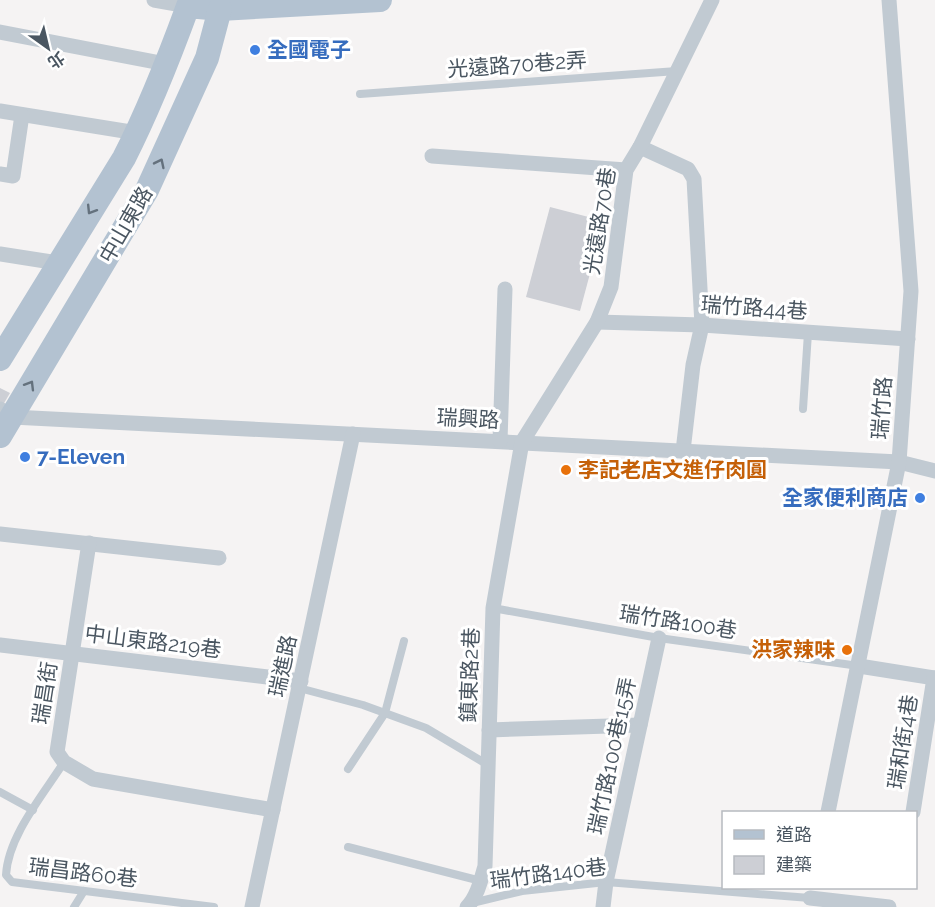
<svg xmlns="http://www.w3.org/2000/svg" width="935" height="907" viewBox="0 0 935 907" font-family="Raleway,'Noto Sans TC',sans-serif">
<style>
.building{fill:#cdcfd5}
.lines{fill:none;stroke-linecap:round;stroke-linejoin:round}
.lane{stroke:#c1cad2;stroke-width:8}
.street{stroke:#c1cad2;stroke-width:15}
.primary{stroke:#b3c2d1;stroke-width:24}
.oneway{stroke:#64717d}
.shop-dot{fill:#3f7fe0;stroke:#fff;stroke-width:2}
.food-dot{fill:#e8710a;stroke:#fff;stroke-width:2}
.labels{text-anchor:middle;stroke-width:6;stroke-linejoin:round;paint-order:stroke}
.shop-label{font-size:21px;font-weight:bold;fill:#366cbe;stroke:#fff;text-anchor:start}
.street-label{font-size:21px;fill:#4a5661;stroke:#fff}
.food-label{font-size:21px;font-weight:bold;fill:#c56008;stroke:#fff;text-anchor:start}
</style>
<rect width="100%" height="100%" fill="#f5f3f3"/>
<g class="building">
<path d="M550 207 604 221 580 311 526 297Z"/>
<path d="M0 388 10 393 0 410Z"/>
</g>
<g class="lines">
<g class="lane">
<path d="M360 94 677 71"/>
<path d="M803 409 808 333"/>
<path d="M493 608 659 638 859 666"/>
<path d="M299 688 363 705 426 728 488 765"/>
<path d="M64 762C43 795 8 836 6 875L12 882 214 907"/>
<path d="M348 769 385 713 404 641"/>
<path d="M0 792 33 810"/>
<path d="M348 847 481 881"/>
<path d="M472 903 522 891 606 882 810 898"/>
<path d="M74 907 84 891"/>
</g>
<g class="street">
<path d="M154 0 188 6 189 0"/>
<path d="M0 32 166 64"/>
<path d="M0 111 137 133"/>
<path d="M640 147 688 169 694 179 702 325 693 365 683 451"/>
<path d="M432 156 626 170"/>
<path d="M0 174 13 176 22 115"/>
<path d="M0 254 58 263"/>
<path d="M597 322 702 325 908 339"/>
<path d="M0 409 12 417 899 462 935 471"/>
<path d="M500 441 505 289"/>
<path d="M0 534 219 558"/>
<path d="M89 543 57 752 64 762 93 779 273 810"/>
<path d="M0 645 301 681"/>
<path d="M859 666 935 678"/>
<path d="M489 730 640 725"/>
<path d="M828 812 899 462 911 291 889 0"/>
<path d="M913 812 934 678"/>
<path d="M810 898 889 907"/>
<path d="M252 907 353 434"/>
<path d="M467 907C477 897 481 880 485 866L493 608 522 442 597 322 611 287 626 170 640 147 712 0"/>
<path d="M603 907 606 882 659 638"/>
</g>
<g class="primary">
<path d="M0 359 124 158C149 109 169 58 188 6L220 9 380 0"/>
<path d="M0 436 147 190 207 58 220 9"/>
</g>
</g>
<defs><path id="oneway-chevron" d="M-2-3.5L2.5 0L-2 3.5" fill="none" stroke-width="1.6" stroke-linecap="round" stroke-linejoin="round" transform="scale(1.5)"/></defs>
<g class="oneway">
<use href="#oneway-chevron" transform="translate(160 163) rotate(-64)"/>
<use href="#oneway-chevron" transform="translate(91 210) rotate(122)"/>
<use href="#oneway-chevron" transform="translate(30 385) rotate(-59)"/>
</g>
<g class="shop-dot">
<circle cx="255" cy="50" r="6"/>
<circle cx="25" cy="457" r="6"/>
<circle cx="920" cy="498" r="6"/>
</g>
<g class="food-dot">
<circle cx="566" cy="470" r="6"/>
<circle cx="847" cy="650" r="6"/>
</g>
<g class="labels">
<g class="shop-label">
<text x="267" y="57">全國電子</text>
<text x="37" y="464">7-Eleven</text>
<text x="908" y="505" text-anchor="end">全家便利商店</text>
</g>
<g class="street-label">
<text transform="translate(517 65) rotate(-4)" y="7">光遠路70巷2弄</text>
<text transform="translate(600 221) rotate(-81)" y="7">光遠路70巷</text>
<text transform="translate(126 225) rotate(-60)" y="7">中山東路</text>
<text transform="translate(754 308) rotate(4)" y="7">瑞竹路44巷</text>
<text transform="translate(882 408) rotate(-86)" y="7">瑞竹路</text>
<text transform="translate(468 419) rotate(3)" y="7">瑞興路</text>
<text transform="translate(678 622) rotate(9)" y="7">瑞竹路100巷</text>
<text transform="translate(153 642) rotate(7)" y="7">中山東路219巷</text>
<text transform="translate(283 666) rotate(-78)" y="7">瑞進路</text>
<text transform="translate(470 675) rotate(-88)" y="7">鎮東路2巷</text>
<text transform="translate(45 693) rotate(-81)" y="7">瑞昌街</text>
<text transform="translate(903 742) rotate(-81)" y="7">瑞和街4巷</text>
<text transform="translate(612 756) rotate(-78)" y="7">瑞竹路100巷15弄</text>
<text transform="translate(83 873) rotate(7)" y="7">瑞昌路60巷</text>
<text transform="translate(548 874) rotate(-7)" y="7">瑞竹路140巷</text>
</g>
<g class="food-label">
<text x="578" y="477">李記老店文進仔肉圓</text>
<text x="835" y="657" text-anchor="end">洪家辣味</text>
</g>
</g>
<rect x="722" y="811" width="195" height="78" fill="#ffffff" stroke="#b7bbc0" stroke-width="1.5"/>
<rect x="734" y="830" width="30" height="9" fill="#b3c2d1" stroke="#b7bbc0" stroke-width="1.5"/>
<text x="776" y="841" font-size="18" fill="#4a5661">道路</text>
<rect x="734" y="856" width="30" height="18" fill="#cdcfd5" stroke="#b7bbc0" stroke-width="1.5"/>
<text x="776" y="871" font-size="18" fill="#4a5661">建築</text>
<g transform="translate(48 48) rotate(146)" stroke="#ffffff" stroke-width="4.5" paint-order="stroke">
<path d="M0-4.5L10 22L0 15L-10 22Z" fill="#4a5661"/>
<text y="-9" font-size="16" font-weight="bold" text-anchor="middle" fill="#4a5661">北</text>
</g>
</svg>
